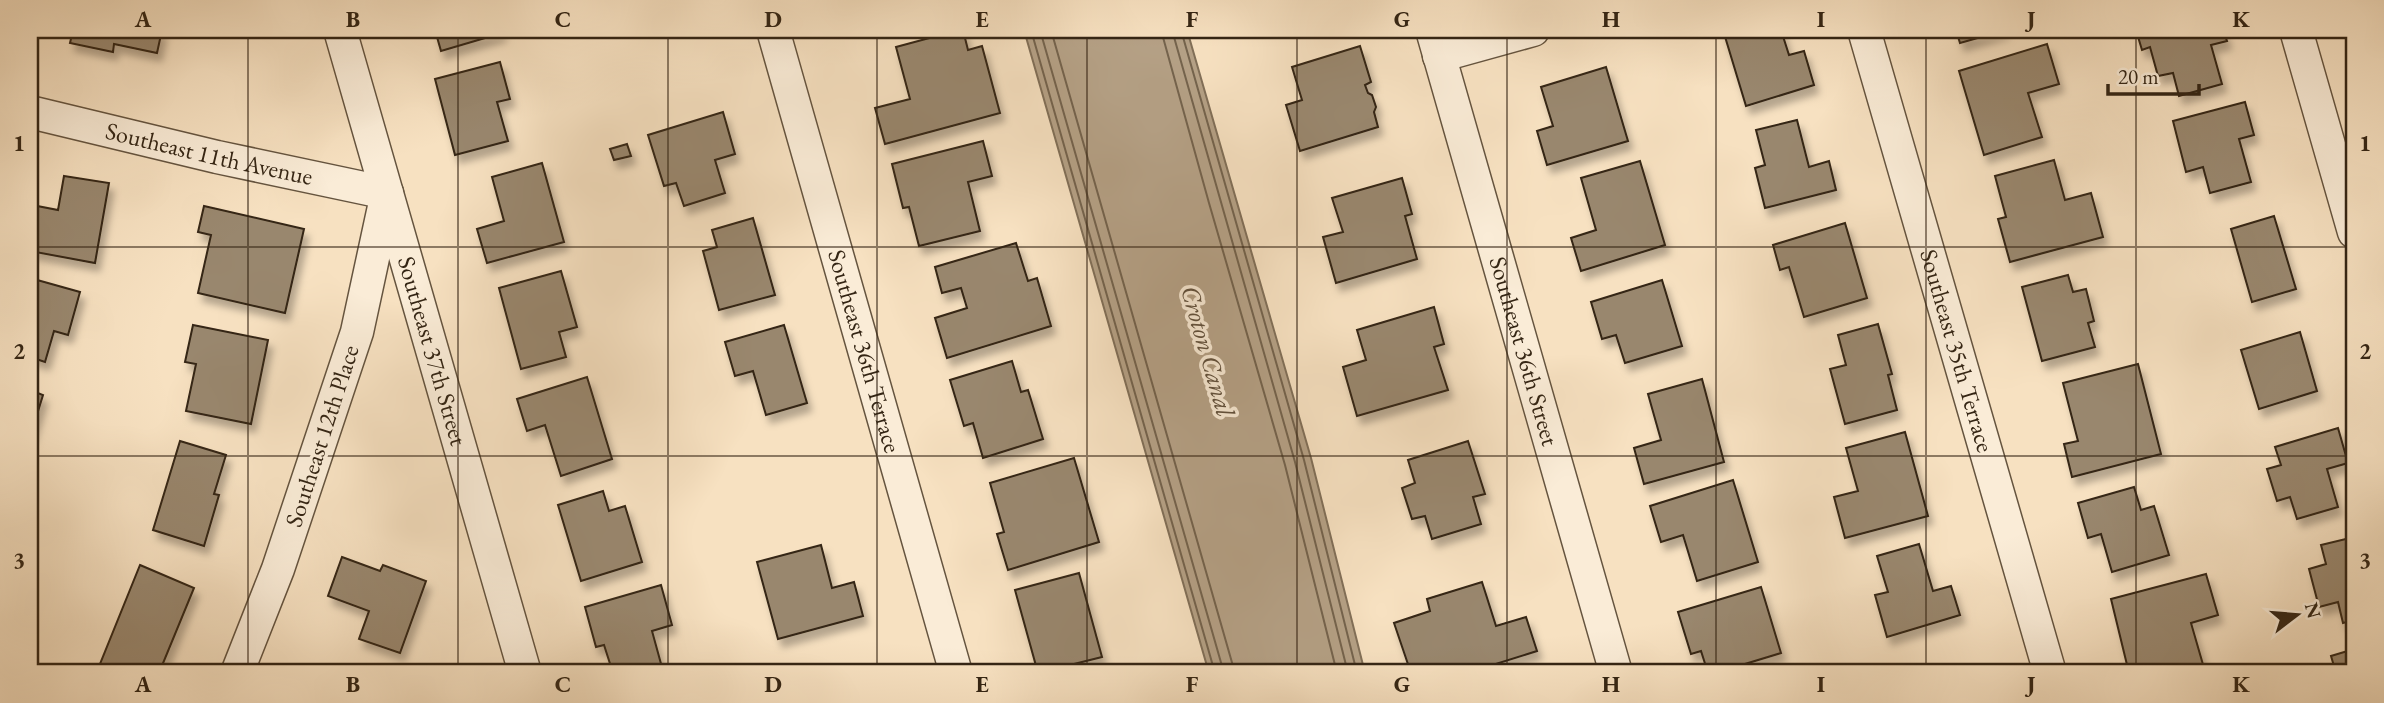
<svg xmlns="http://www.w3.org/2000/svg" width="2384" height="703" viewBox="0 0 2384 703" font-family="'EB Garamond',serif">
<style>
.water{fill:#b5a186;stroke:#816f58;stroke-width:2}
.lines{fill:none;stroke-linecap:round;stroke-linejoin:round}
.shore{stroke:#74634d;stroke-width:2}
.building{fill:#99876e;stroke:#342514;stroke-width:2;filter:url(#shadow)}
.minor-casing{stroke:#65543f;stroke-width:35}
.minor{stroke:#faecd7;stroke-width:32}
.grid{fill:none;stroke:#342514;stroke-width:2;stroke-opacity:0.55}
.labels{text-anchor:middle;stroke-width:7;stroke-linejoin:round;paint-order:stroke}
.street-label{font-size:24px;fill:#342514;stroke:#faecd7}
.water-label{font-size:26px;font-style:italic;fill:#61503c;stroke:#faecd7}
.neatline{fill:none;stroke:#342514;stroke-width:2.5}
.grid-label{font-size:23px;text-anchor:middle;font-weight:bold;fill:#342514}
</style>
<defs>
<filter id="shadow"><feDropShadow dx="4.5" dy="8" stdDeviation="3.5" flood-color="#0004"/></filter>
</defs>
<rect width="100%" height="100%" fill="#f7e1c1"/>
<filter id="stains"><feTurbulence type="fractalNoise" baseFrequency=".00286" numOctaves="4"/><feColorMatrix values="0 0 0 0 .2 0 0 0 0 .09 0 0 0 0 .02 0 0 0 .5 -.17"/></filter>
<radialGradient id="worn" r=".72"><stop offset=".6" stop-color="#630" stop-opacity="0"/><stop offset="1" stop-color="#630" stop-opacity=".3"/></radialGradient>
<path class="water" d="M1024 30H1187L1311 458 1365 673H1209Z"/>
<g class="lines">
<g class="shore">
<path d="M1031 30 1215 673"/>
<path d="M1040 30 1224 673"/>
<path d="M1051 30 1235 673"/>
<path d="M1161 30 1209 203 1285 465 1337 673"/>
<path d="M1172 30 1295 462 1348 673"/>
<path d="M1181 30 1304 460 1357 673"/>
</g>
</g>
<g class="building">
<path d="M73 30H162L157 53 114 44 113 52 70 43Z"/>
<path d="M435 30H501L502 33 441 51Z"/>
<path d="M959 30H963L968 50 982 46 1000 113 885 144 875 108 910 99 896 47Z"/>
<path d="M1723 30H1781L1789 55 1804 51 1814 85 1746 106Z"/>
<path d="M1956 30H2006L1960 43Z"/>
<path d="M2136 30H2223L2227 41 2211 45 2222 84 2179 96 2173 73 2158 76 2150 47 2142 50Z"/>
<path d="M2047 44 2059 84 2028 93 2042 137 1984 155 1959 71Z"/>
<path d="M1360 46 1371 82 1365 85 1368 93 1372 95 1376 107 1374 112 1378 127 1300 151 1286 105 1302 100 1292 67Z"/>
<path d="M500 62 510 99 497 102 508 141 455 155 435 79Z"/>
<path d="M1606 67 1628 141 1547 165 1537 131 1553 126 1541 87Z"/>
<path d="M2245 102 2254 135 2239 139 2251 182 2210 193 2203 167 2186 172 2173 121Z"/>
<path d="M723 112 735 154 715 160 725 193 684 206 676 183 664 186 648 135Z"/>
<path d="M1797 120 1809 167 1829 161 1836 190 1765 208 1755 168 1765 165 1756 130Z"/>
<path d="M983 141 992 176 968 182 980 231 919 246 909 207 903 208 892 164Z"/>
<path d="M627 144 631 156 614 160 610 149Z"/>
<path d="M2054 160 2065 200 2091 193 2103 237 2010 262 1998 219 2006 217 1995 176Z"/>
<path d="M1640 161 1665 245 1581 271 1571 238 1596 230 1581 178Z"/>
<path d="M542 163 564 242 487 263 477 229 504 221 492 177Z"/>
<path d="M64 176 109 183 95 263 30 251 32 205 58 210Z"/>
<path d="M1402 178 1412 214 1405 216 1417 259 1336 283 1323 237 1343 232 1332 198Z"/>
<path d="M204 206 304 229 285 313 198 293 211 235 198 232Z"/>
<path d="M2274 216 2296 289 2252 302 2231 229Z"/>
<path d="M753 218 775 295 719 310 703 251 717 247 712 230Z"/>
<path d="M1845 223 1867 298 1804 317 1789 267 1780 270 1773 245Z"/>
<path d="M1016 243 1028 281 1037 278 1051 326 947 358 935 318 967 308 961 288 942 293 935 267Z"/>
<path d="M561 271 577 327 559 332 566 357 521 369 499 288Z"/>
<path d="M2068 275 2073 292 2086 289 2094 321 2088 323 2095 347 2042 361 2022 287Z"/>
<path d="M30 278 80 292 68 335 54 331 45 362 30 357Z"/>
<path d="M1662 280 1682 346 1625 363 1616 335 1602 339 1591 302Z"/>
<path d="M1434 307 1444 344 1434 347 1448 390 1357 416 1343 367 1366 360 1357 330Z"/>
<path d="M1878 324 1892 374 1888 375 1897 410 1845 424 1830 369 1846 365 1838 335Z"/>
<path d="M193 325 268 340 251 424 186 411 196 364 185 362Z"/>
<path d="M784 325 807 403 766 415 753 371 735 376 725 342Z"/>
<path d="M2300 332 2317 391 2259 409 2241 350Z"/>
<path d="M1012 361 1021 392 1028 390 1043 439 983 458 973 423 964 426 950 380Z"/>
<path d="M2138 364 2161 454 2072 477 2064 444 2078 441 2063 383Z"/>
<path d="M587 377 612 459 561 476 545 425 527 431 517 399Z"/>
<path d="M1702 379 1724 462 1644 484 1634 448 1661 440 1648 394Z"/>
<path d="M30 390 43 395 30 437Z"/>
<path d="M2338 428 2348 463 2327 469 2338 507 2297 519 2290 497 2277 501 2267 469 2281 465 2275 447Z"/>
<path d="M1905 432 1928 516 1845 538 1834 497 1858 491 1846 448Z"/>
<path d="M180 441 226 455 214 494 219 495 204 546 153 530Z"/>
<path d="M1468 441 1485 494 1473 497 1481 524 1432 539 1425 516 1412 519 1402 488 1415 483 1408 460Z"/>
<path d="M1074 458 1099 542 1008 570 997 534 1004 532 990 483Z"/>
<path d="M1733 480 1758 562 1697 581 1683 535 1661 542 1650 506Z"/>
<path d="M2134 487 2141 510 2154 506 2169 555 2112 572 2101 534 2088 538 2078 503Z"/>
<path d="M603 491 609 511 625 506 642 562 581 581 558 505Z"/>
<path d="M2354 537V620L2343 623 2338 602 2319 607 2309 569 2326 564 2321 545Z"/>
<path d="M1919 544 1933 591 1951 586 1960 615 1887 637 1875 595 1888 592 1877 556Z"/>
<path d="M821 545 832 588 854 582 863 616 778 639 757 562Z"/>
<path d="M342 557 380 571 383 565 426 581 400 653 359 639 369 611 328 596Z"/>
<path d="M140 565 194 588 159 673H109L98 669Z"/>
<path d="M1079 573 1102 657 1038 673 1015 590Z"/>
<path d="M2206 574 2218 615 2191 623 2204 668 2186 673H2129L2111 599Z"/>
<path d="M1482 582 1496 626 1526 617 1537 651 1467 673H1440L1437 665 1411 673 1394 623 1430 611 1427 599Z"/>
<path d="M661 585 672 625 652 631 663 671 653 673H613L604 645 596 647 585 607Z"/>
<path d="M1761 587 1781 653 1745 664 1748 673H1708L1701 651 1691 654 1678 612Z"/>
<path d="M2354 649V673H2336L2331 656Z"/>
</g>
<g class="lines">
<g class="minor-casing">
<g id="minor">
<path id="s1" d="M340 30 525 673"/>
<path id="s2" d="M773 30 956 673"/>
<path id="s3" d="M1432 30 1616 673"/>
<path id="s4" d="M1864 30 2050 673"/>
<path d="M2296 30 2354 232"/>
<path d="M1439 56 1533 30"/>
<path id="s5" d="M30 112 217 157 387 193 357 332 278 569 237 673"/>
</g>
</g>
<use href="#minor" class="minor"/>
</g>
<path class="grid" d="M248 30V673M458 30V673M668 30V673M877 30V673M1087 30V673M1297 30V673M1507 30V673M1716 30V673M1926 30V673M2136 30V673M30 247H2354M30 456H2354"/>
<g class="labels">
<g class="street-label">
<text dy="8" stroke="none"><textPath href="#s5" startOffset="184">Southeast 11th Avenue</textPath></text>
<text dy="8" stroke="none"><textPath href="#s1" startOffset="334">Southeast 37th Street</textPath></text>
<text dy="8" stroke="none"><textPath href="#s4" startOffset="334">Southeast 35th Terrace</textPath></text>
<text dy="8" stroke="none"><textPath href="#s2" startOffset="334">Southeast 36th Terrace</textPath></text>
<text dy="8" stroke="none"><textPath href="#s3" startOffset="334">Southeast 36th Street</textPath></text>
<text transform="translate(322 436) rotate(-72)" y="8">Southeast 12th Place</text>
</g>
<g class="water-label">
<text transform="translate(1208 351) rotate(74)" y="9">Croton Canal</text>
</g>
</g>
<rect width="2384" height="703" fill="none" stroke="#f7e1c1" stroke-width="77"/>
<g transform="translate(2297 615) rotate(74)" stroke="#faecd7" stroke-width="5" paint-order="stroke">
<path d="M0-5L12 26L0 18L-12 26Z" fill="#342514"/>
<text y="-10" font-size="19" font-weight="bold" text-anchor="middle" fill="#342514">N</text>
</g>
<path d="M2108 84v10h91v-10" fill="none" stroke="#342514" stroke-width="3.5"/>
<text x="2118" y="84" font-size="21" fill="#342514" stroke="#faecd7" stroke-width="5" paint-order="stroke">20 m</text>
<rect x="38" y="38" width="2308" height="626" class="neatline"/>
<g class="grid-label">
<text x="143" y="27">A</text>
<text x="353" y="27">B</text>
<text x="563" y="27">C</text>
<text x="773" y="27">D</text>
<text x="982" y="27">E</text>
<text x="1192" y="27">F</text>
<text x="1402" y="27">G</text>
<text x="1611" y="27">H</text>
<text x="1821" y="27">I</text>
<text x="2031" y="27">J</text>
<text x="2241" y="27">K</text>
<text x="19" y="151">1</text>
<text x="2365" y="151">1</text>
<text x="19" y="359">2</text>
<text x="2365" y="359">2</text>
<text x="19" y="568">3</text>
<text x="2365" y="568">3</text>
<text x="143" y="692">A</text>
<text x="353" y="692">B</text>
<text x="563" y="692">C</text>
<text x="773" y="692">D</text>
<text x="982" y="692">E</text>
<text x="1192" y="692">F</text>
<text x="1402" y="692">G</text>
<text x="1611" y="692">H</text>
<text x="1821" y="692">I</text>
<text x="2031" y="692">J</text>
<text x="2241" y="692">K</text>
</g>
<rect width="100%" height="100%" filter="url(#stains)"/>
<rect width="100%" height="100%" fill="url(#worn)"/>
</svg>
